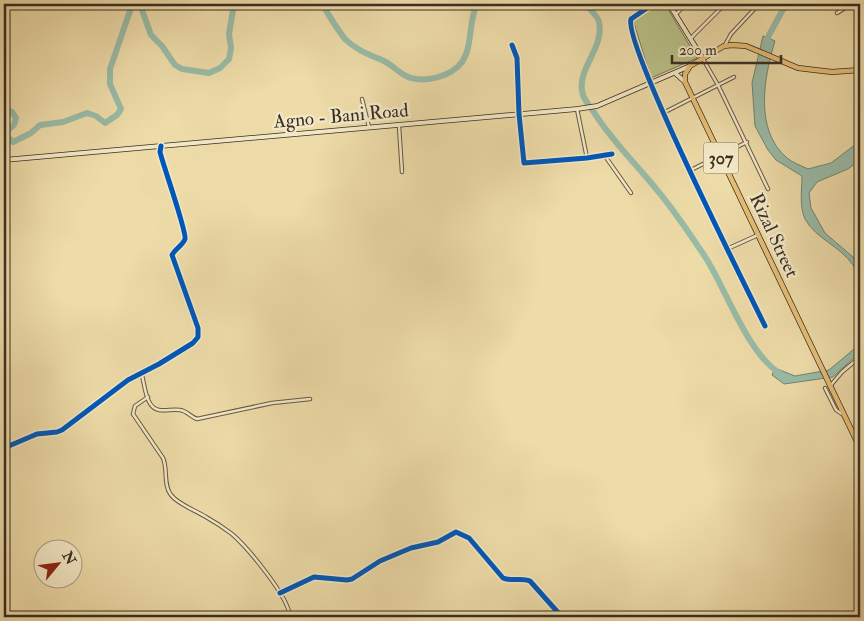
<svg xmlns="http://www.w3.org/2000/svg" width="864" height="621" viewBox="0 0 864 621" font-family="'IM FELL Double Pica',serif">
<style>
.green{fill:#b9c087;stroke:#797756}
.water{fill:#99bba7;stroke:#738373}
.lines{fill:none;stroke-linecap:round;stroke-linejoin:round}
.river{stroke:#99bba7;stroke-width:6}
.street-casing{stroke:#665945;stroke-width:4.5}
.secondary-casing{stroke:#392e24;stroke-width:5.5}
.primary-casing{stroke:#392e24;stroke-width:6}
.street{stroke:#f3e8c6;stroke-width:2.5}
.secondary{stroke:#f3e8c6;stroke-width:4}
.primary{stroke:#e6be74;stroke-width:4.5}
.cycleway-casing{stroke:#f3e8c6;stroke-width:8}
.cycleway{stroke:#0057b8;stroke-width:5}
.labels{text-anchor:middle;stroke-width:5;stroke-linejoin:round;paint-order:stroke}
.shield{fill:#f3e8c6;stroke:#716655;stroke-width:1}
.shield-label{font-size:18px;font-weight:bold;fill:#392e24}
.street-label{font-size:19px;fill:#392e24;stroke:#f3e8c6}
</style>
<rect width="100%" height="100%" fill="#eddba8"/>
<filter id="stains"><feTurbulence type="fractalNoise" baseFrequency=".004" numOctaves="4"/><feColorMatrix values="0 0 0 0 .2 0 0 0 0 .09 0 0 0 0 .02 0 0 0 .5 -.17"/></filter>
<radialGradient id="worn" r=".72"><stop offset=".6" stop-color="#630" stop-opacity="0"/><stop offset="1" stop-color="#630" stop-opacity=".3"/></radialGradient>
<path class="green" d="M656 4H665L697 58 651 78 633 20Z"/>
<g class="water">
<path d="M763 36 775 41C764 77 754 130 787 158 793 163 802 166 808 169L831 163 860 141V160L848 169 817 182 809 193 811 208 825 233 853 257 860 267V283C858 277 856 270 853 265 840 246 816 239 805 219 799 206 802 190 802 176L776 160 768 150 755 126 752 83Z"/>
<path d="M860 344V352L833 377 784 384 772 375 775 368 795 376 829 370Z"/>
</g>
<g class="lines">
<g class="river">
<path d="M322 4C329 15 336 28 345 39 356 50 370 55 384 61 392 65 398 72 406 76 423 84 451 77 462 62 473 46 468 22 477 4"/>
<path d="M586 4C590 11 597 14 599 22 605 48 575 70 583 95 585 101 591 108 595 114 613 142 636 164 657 190 674 210 689 233 704 255 726 288 747 354 781 374"/>
<path d="M766 45 769 35 786 4"/>
<path d="M4 112 5 110 12 112 16 118 14 125 8 130 7 136 13 142 31 133 40 125 63 122 87 113 96 116 105 123 117 115 121 109 110 84V69L131 8 136 5 141 7 151 35 162 46 175 65 182 69 209 73 220 68 229 59 231 48 229 34 234 4"/>
</g>
<g class="street-casing">
<g id="street">
<path d="M653 4 631 19C623 43 746 287 765 326"/>
<path d="M837 13 851 4"/>
<path d="M676 14 686 4"/>
<path d="M691 38 725 4"/>
<path d="M512 45 517 58 519 114 524 163 587 158 612 154"/>
<path d="M725 45 731 34 759 4"/>
<path d="M703 59 718 85 768 189"/>
<path d="M362 99 369 127"/>
<path d="M577 109 587 158"/>
<path d="M663 113 734 77"/>
<path d="M399 126 402 172"/>
<path d="M605 156 631 193"/>
<path d="M691 170 747 142"/>
<path d="M727 249 758 235"/>
<path d="M141 372C145 383 145 408 159 410 166 411 173 409 180 410 187 411 191 417 197 419L272 403 310 399"/>
<path d="M831 385 842 372 860 357"/>
<path d="M825 388 836 410 842 414"/>
<path d="M148 397 135 406 133 414 163 458C168 469 163 485 171 495 179 505 195 510 206 517 215 522 224 528 232 534 248 548 289 597 290 617"/>
<path d="M4 448 37 434 57 432 62 430 128 380 159 364 193 343 198 337V328L172 255C175 249 183 245 185 239 187 232 163 165 160 152L161 146"/>
<path d="M280 593 314 577 347 580 352 579 380 561 411 548 438 542 456 532 469 538 503 578C512 582 521 577 530 581L562 617"/>
</g>
</g>
<g class="secondary-casing">
<g id="secondary">
<path d="M669 4 703 59"/>
<path d="M675 73 685 82"/>
<path d="M4 160 577 109 597 106 690 66"/>
</g>
</g>
<g class="primary-casing">
<path id="primary" d="M860 70 832 72 798 68 746 46 732 45 724 46 690 66 685 74V82L860 448"/>
</g>
<use href="#street" class="street"/>
<use href="#secondary" class="secondary"/>
<use href="#primary" class="primary"/>
<g class="cycleway-casing">
<g id="cycleway">
<path d="M653 4 631 19C623 43 746 287 765 326"/>
<path d="M512 45 517 58 519 114 524 163 587 158 612 154"/>
<path d="M4 448 37 434 57 432 62 430 128 380 159 364 193 343 198 337V328L172 255C175 249 183 245 185 239 187 232 163 165 160 152L161 146"/>
<path d="M280 593 314 577 347 580 352 579 380 561 411 548 438 542 456 532 469 538 503 578C512 582 521 577 530 581L562 617"/>
</g>
</g>
<use href="#cycleway" class="cycleway"/>
</g>
<g class="labels">
<rect class="shield" x="703.5" y="142.5" width="35" height="31" rx="4"/>
<g class="shield-label">
<text x="721" y="164">307</text>
</g>
<g class="street-label">
<text transform="translate(341 115) rotate(-5)" y="7">Agno - Bani Road</text>
<text transform="translate(775 235) rotate(65)" y="7">Rizal Street</text>
</g>
</g>
<rect width="864" height="621" fill="none" stroke="#eddba8" stroke-width="20"/>
<rect x="5" y="5" width="854" height="611" fill="none" stroke="#392e24" stroke-width="2.5"/>
<rect x="10" y="10" width="844" height="601" fill="none" stroke="#392e24"/>
<g transform="translate(58 564) rotate(61)"><circle r="24" fill="#f3e8c6" stroke="#a99e85"/>
<path d="M0-4L9 19L0 12L-9 19Z" fill="#8f2418"/>
<text y="-8" font-size="14" font-weight="bold" text-anchor="middle" fill="#392e24">N</text>
</g>
<path d="M672 55v8h109v-8" fill="none" stroke="#392e24" stroke-width="2.5"/>
<text x="679" y="55" font-size="15" fill="#392e24" stroke="#f3e8c6" stroke-width="4" paint-order="stroke">200 m</text>
<rect width="100%" height="100%" filter="url(#stains)"/>
<rect width="100%" height="100%" fill="url(#worn)"/>
</svg>
